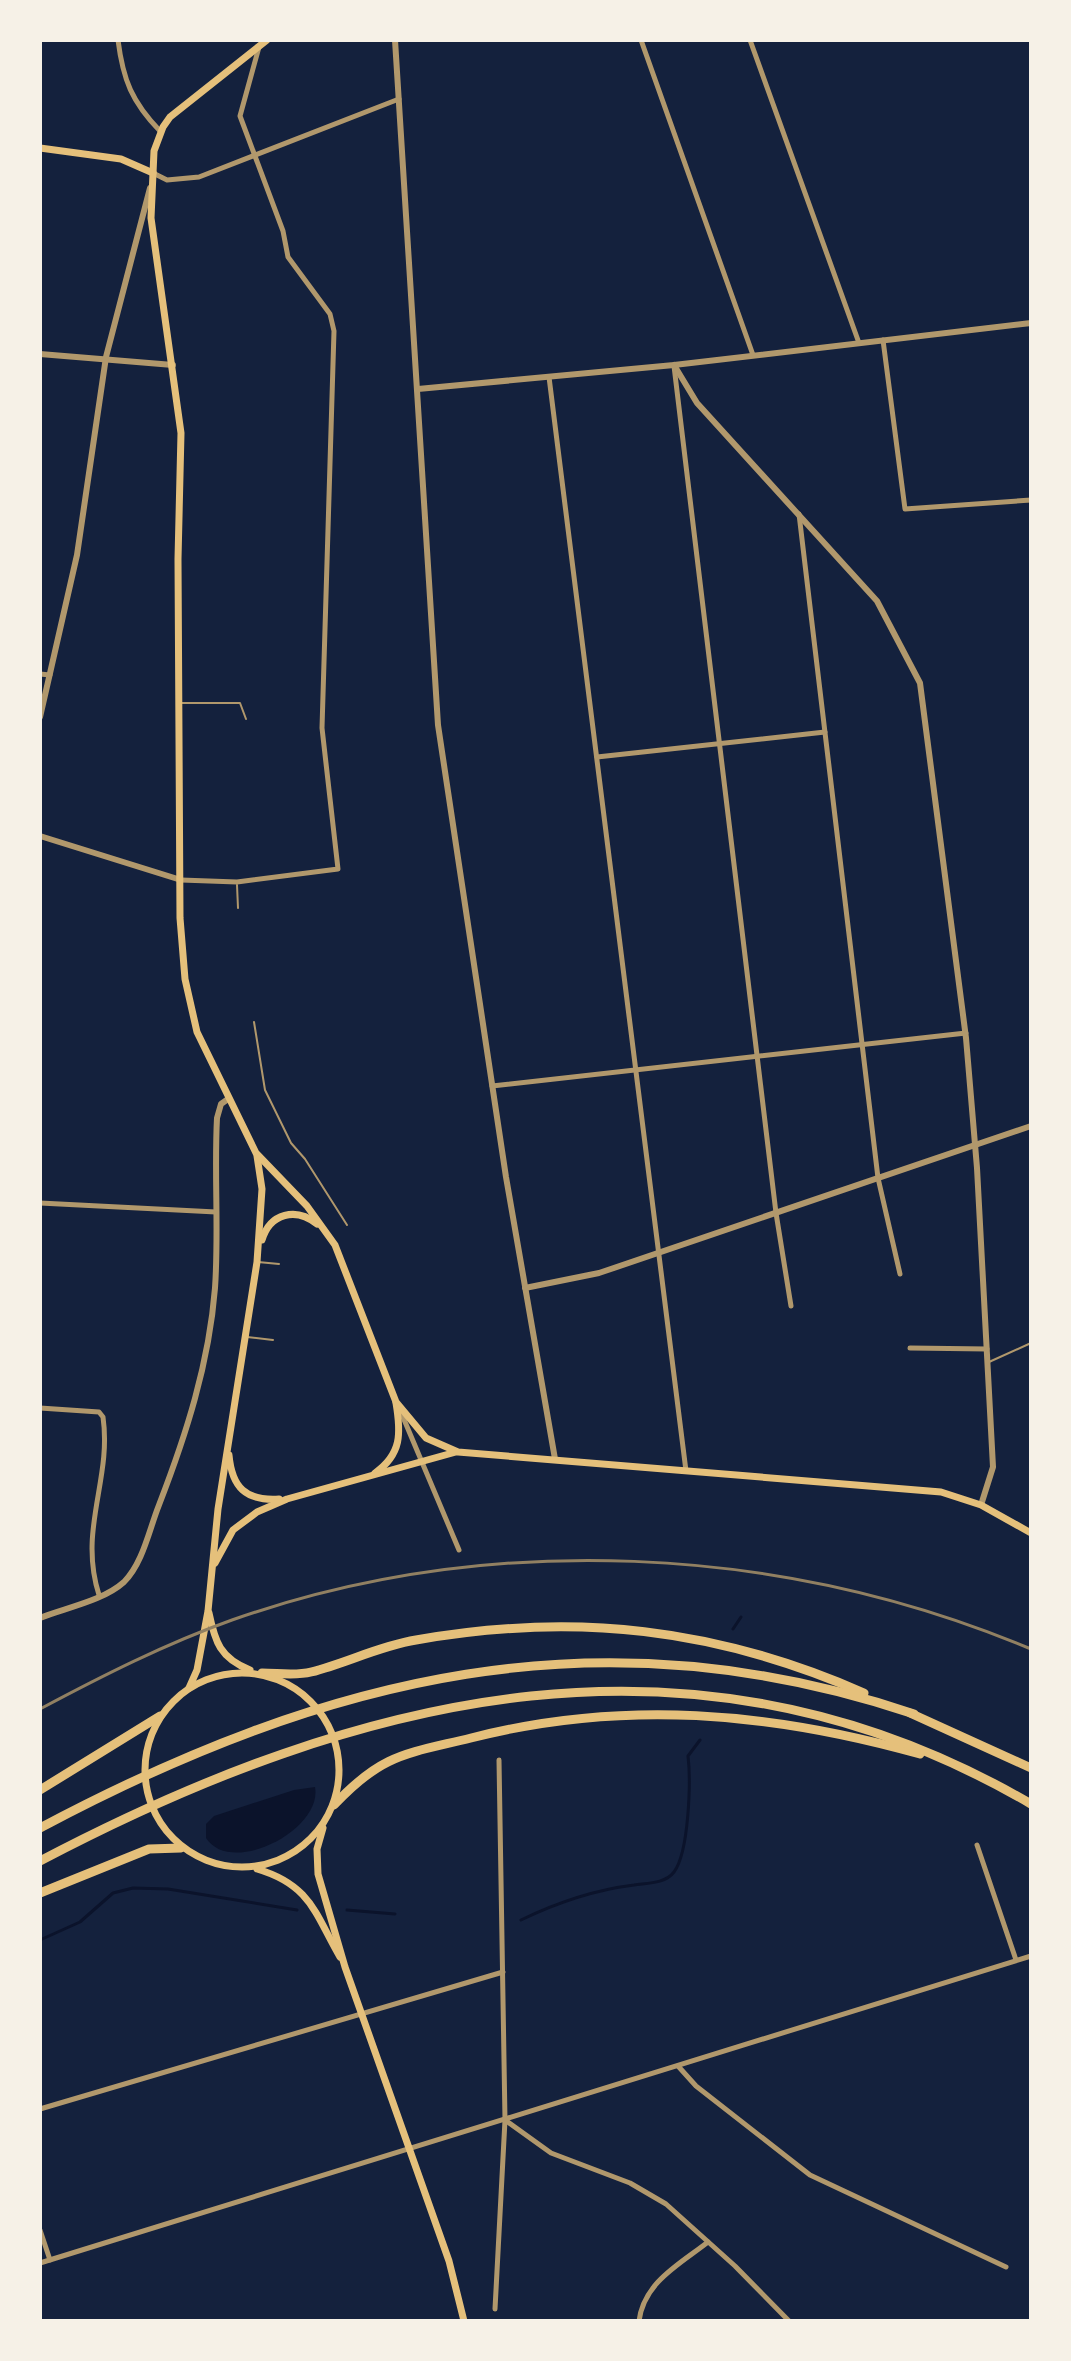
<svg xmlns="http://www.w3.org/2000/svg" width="1071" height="2361" viewBox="0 0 1071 2361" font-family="Roboto,sans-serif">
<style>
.water{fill:#0b132b}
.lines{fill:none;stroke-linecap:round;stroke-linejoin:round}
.stream{stroke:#0b132b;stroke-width:3}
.service{stroke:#b1986c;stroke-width:2}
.minor{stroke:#b1986c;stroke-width:5}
.tertiary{stroke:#b1986c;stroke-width:6}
.secondary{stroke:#e5c07b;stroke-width:7}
.motorway{stroke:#e5c07b;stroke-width:9}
.rail{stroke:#918062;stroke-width:3}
</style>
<rect width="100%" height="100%" fill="#14213d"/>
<path class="water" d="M315 1787C323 1830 231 1877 206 1838V1824L214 1816 294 1790Z"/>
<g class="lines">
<g class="stream">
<path d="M733 1629 741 1617"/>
<path d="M347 1910 395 1914"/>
<path d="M521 1920C556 1903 594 1890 634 1885 647 1883 665 1884 674 1872 689 1852 691 1781 688 1756L700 1740"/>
<path d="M40 1940 80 1922 113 1893 133 1888 168 1889 297 1910"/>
</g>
<g class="service">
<path d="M181 703H240L246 719"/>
<path d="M237 885 238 908"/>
<path d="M254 1022 265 1090 291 1143 305 1159 347 1225"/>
<path d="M258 1262 279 1264"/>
<path d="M247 1337 273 1340"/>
<path d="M989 1362 1031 1343"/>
</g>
<g class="minor">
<path d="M118 40C123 80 132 102 160 131"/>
<path d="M641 40 753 355"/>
<path d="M750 40 859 343"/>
<path d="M153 173 167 180 199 177 399 99"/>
<path d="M883 340 905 509 1031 500"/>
<path d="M674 366 776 1213 791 1306"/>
<path d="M549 377 686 1471"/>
<path d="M799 514 878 1178 900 1274"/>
<path d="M40 674 50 675"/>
<path d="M597 757 825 732"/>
<path d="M181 880 237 882 338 869 322 728 334 331 330 314 288 257 283 231 240 116 259 47"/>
<path d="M492 1086 966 1033"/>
<path d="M40 1203 216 1212"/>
<path d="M910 1348 987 1349"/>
<path d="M40 1408 99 1412 103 1417C112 1480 78 1529 99 1595"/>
<path d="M400 1410 459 1550"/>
<path d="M977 1845 1016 1960"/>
<path d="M678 2066 696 2086 810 2175 1006 2267"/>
<path d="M40 2109 503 1972"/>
<path d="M505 2120 551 2153 630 2183 666 2204 735 2266 789 2321"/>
<path d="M40 2230 50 2260"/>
<path d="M40 2263 1031 1956"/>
<path d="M495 2309 505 2120 499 1760"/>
<path d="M639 2321C644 2282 680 2264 708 2242"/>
</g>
<g class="tertiary">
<path d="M395 40 438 725 506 1177 555 1459"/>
<path d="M40 354 173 365"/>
<path d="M674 365 697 403 877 601 920 683 966 1038 977 1168 993 1467 981 1505"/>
<path d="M418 389 674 365 1031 323"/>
<path d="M40 717 77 555 106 357 150 188"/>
<path d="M40 836 181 880"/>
<path d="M525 1288 599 1273 1031 1126"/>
<path d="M40 1618C65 1608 103 1601 124 1582 143 1563 149 1530 159 1505 186 1435 209 1364 215 1288 219 1231 214 1174 217 1118L221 1104 228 1099"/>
</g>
<g class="secondary">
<path d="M267 40 170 117 163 127 154 151 151 218 181 433 178 559 180 918 185 979 197 1032 256 1153 307 1206 335 1245 396 1402 426 1438 458 1452 941 1492 981 1505 1031 1533"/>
<path d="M40 148 121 159 153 173"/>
<path d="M262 1240C270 1213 296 1207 317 1224"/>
<path d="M229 1455C232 1488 246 1501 279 1499"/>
<path d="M375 1473C402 1454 401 1433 396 1403"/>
<path d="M215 1563 233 1530 257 1512 287 1499 456 1452"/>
<path d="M209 1613C215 1642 220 1658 250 1670"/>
<circle cx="242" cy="1770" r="97"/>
<path d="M189 1688 197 1670 208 1611 218 1509 257 1262 262 1189 257 1156"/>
<path d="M323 1828 317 1849 318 1874 345 1967 449 2261 464 2321"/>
<path d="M257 1869C311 1885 315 1914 340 1957"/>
</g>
<g class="motorway">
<path d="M262 1673C278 1673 296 1676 311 1672 347 1663 379 1646 416 1640 575 1612 716 1628 864 1693"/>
<path d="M910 1713 1031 1768"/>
<path d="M40 1790 160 1716"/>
<path d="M334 1805C383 1753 406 1754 471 1738 623 1699 770 1712 920 1754"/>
<path d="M40 1828C326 1676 599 1608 914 1714"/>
<path d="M40 1861C362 1692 697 1609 1031 1804"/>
<path d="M40 1893 149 1849 181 1848"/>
</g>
<path class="rail" d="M40 1709C102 1676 165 1644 232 1620 489 1530 781 1544 1031 1649"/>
</g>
<rect width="1071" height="2361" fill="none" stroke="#f6f1e7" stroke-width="84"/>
</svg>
